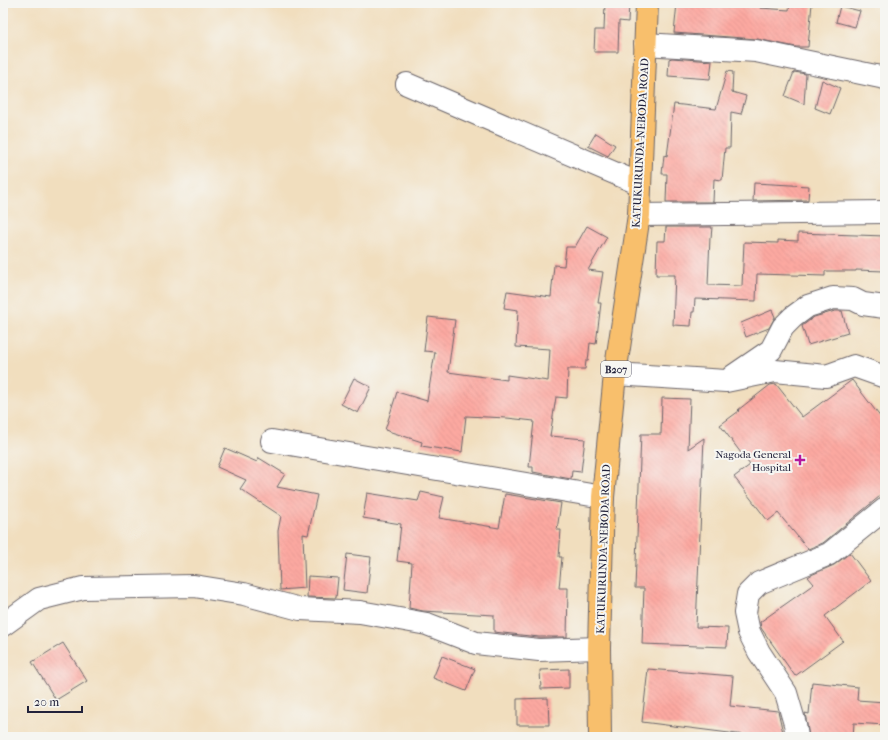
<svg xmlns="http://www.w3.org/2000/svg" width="888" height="740" viewBox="0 0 888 740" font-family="'IM FELL French Canon',serif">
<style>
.building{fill:url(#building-back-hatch)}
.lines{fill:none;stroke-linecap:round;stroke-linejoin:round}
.minor-casing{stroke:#6a6469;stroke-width:24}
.major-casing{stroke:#6a6469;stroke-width:24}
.minor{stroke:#fff;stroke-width:22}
.major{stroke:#f8bf6c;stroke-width:22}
.poi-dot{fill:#b5179e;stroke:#f6f6f2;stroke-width:1.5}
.labels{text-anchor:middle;stroke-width:4;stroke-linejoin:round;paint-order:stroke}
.shield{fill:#f6f6f2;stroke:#626272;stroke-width:1}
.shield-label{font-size:10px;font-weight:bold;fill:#22223b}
.street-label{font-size:11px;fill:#22223b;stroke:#f6f6f2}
.poi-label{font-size:11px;fill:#22223b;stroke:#f6f6f2;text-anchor:end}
</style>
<defs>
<pattern id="building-back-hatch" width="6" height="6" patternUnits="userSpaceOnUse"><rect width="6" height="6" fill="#fda9a1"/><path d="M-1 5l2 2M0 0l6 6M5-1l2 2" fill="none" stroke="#d9918c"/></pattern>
</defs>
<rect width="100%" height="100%" fill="#f6f6f2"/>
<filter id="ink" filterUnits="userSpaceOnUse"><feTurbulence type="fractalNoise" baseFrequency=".025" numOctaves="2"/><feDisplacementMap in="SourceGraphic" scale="8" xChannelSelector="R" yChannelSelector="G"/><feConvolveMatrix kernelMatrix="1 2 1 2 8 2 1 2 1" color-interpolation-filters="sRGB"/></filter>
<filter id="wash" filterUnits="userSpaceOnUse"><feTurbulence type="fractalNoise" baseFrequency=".012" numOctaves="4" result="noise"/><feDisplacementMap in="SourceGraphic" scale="16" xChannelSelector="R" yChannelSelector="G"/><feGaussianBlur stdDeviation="0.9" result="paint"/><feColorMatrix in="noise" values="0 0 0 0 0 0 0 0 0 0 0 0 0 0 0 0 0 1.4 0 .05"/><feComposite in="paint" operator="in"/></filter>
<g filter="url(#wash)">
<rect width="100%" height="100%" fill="#f1debe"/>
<g id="blocks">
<g class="building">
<path d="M605 3H629L628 22 619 21 618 52H594L595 30H604Z"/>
<path d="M677 3H760V8L789 10 790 3H812L808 47H796L757 39 674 33Z"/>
<path d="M840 6 860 11 855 27 836 22Z"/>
<path d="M672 58 712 61 710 79 668 76 669 59Z"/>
<path d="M727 71 733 72 732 92 746 96 741 114 731 112 730 148H725L722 180 714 179 713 202H666L667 174H662L664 155 667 156 674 104 716 109Z"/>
<path d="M794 72 806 74 804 104 785 96Z"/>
<path d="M822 80 840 88 830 114 815 108Z"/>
<path d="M596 133 615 145 608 156 588 146Z"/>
<path d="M754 183 809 186 808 200 753 201Z"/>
<path d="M587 226 607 237 588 270 603 272 598 303H601L596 344 590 343 588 361H586L585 369H568L567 398 556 397 550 436 585 439 581 472 572 471 571 479 533 472V467H529L534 421 507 418 466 416 462 452 421 446 422 442 385 430 397 392 427 401 435 352 424 351 428 317 455 320 448 372 507 380V375L548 381 550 349 516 347 518 310 504 308 507 291 551 297 554 265 564 266 566 247H575Z"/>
<path d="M666 227H712L711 238 710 237 708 285 742 286 744 242 778 243V240L798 241V233L885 236V271L856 270V271H825V276L757 274 756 301 695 299 694 312H692L691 326 673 325 675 275H656L657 241H665Z"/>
<path d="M772 310 775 317 769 328 746 337 741 323Z"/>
<path d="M835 311H842L848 333 808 345 802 326 814 317Z"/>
<path d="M354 378 371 387 358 413 341 404Z"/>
<path d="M852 380 885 423V492L823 543 808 549 778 513 768 521 734 477 750 465 720 425 739 411 738 410 770 385 776 384 802 417Z"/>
<path d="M662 398 690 399 688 449 704 438 696 627 728 628 727 647 642 644 644 588H635L641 434H661Z"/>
<path d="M225 448 257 462 259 458 285 474 277 487 317 495 308 535 303 534 305 588 280 590 278 531 281 516 240 489 246 480 217 467Z"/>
<path d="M421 492 444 497 439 518 499 528 505 494 561 503 557 530H561L559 557H562L559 588H568L567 637H539L494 632V615L423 611 409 608 412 563 397 561 401 524 363 518 367 493 418 501Z"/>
<path d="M850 553 871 581 825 616 843 641 795 676 761 628 760 622 814 584 808 577 811 575 834 565Z"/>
<path d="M347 554 371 557 367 593 343 590Z"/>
<path d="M308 576 338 578 336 598 307 597Z"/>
<path d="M63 643 87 681 56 700 32 662Z"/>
<path d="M442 656 475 669 466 691 433 678Z"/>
<path d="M569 669V688L541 689 540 670Z"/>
<path d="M648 669 733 676 730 706 778 711 784 737H745V735L642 722Z"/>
<path d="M812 682 858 687 857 700 885 702V725L854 723 853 737 809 736 805 713 809 714Z"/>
<path d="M548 698 549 725H517V699Z"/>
</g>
</g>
</g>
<g filter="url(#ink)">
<use href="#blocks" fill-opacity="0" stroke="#6a6469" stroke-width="1"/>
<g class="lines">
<g class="minor-casing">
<g id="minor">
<path d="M645 44 756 51 885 78"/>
<path d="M407 84 640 184"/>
<path d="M639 215 885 212"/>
<path d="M615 374 726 381 775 371 826 376 854 366 885 377"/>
<path d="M733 376 771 350 783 327 793 317 808 306 833 298 853 299 863 304 885 307"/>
<path d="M272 441 603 497"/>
<path d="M3 625 39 599 83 588 194 586 244 594 300 609 360 612 427 624 476 643 539 650 599 648"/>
<path d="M797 737 795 724 786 693 759 652 749 632 745 613 748 594 759 583 829 554 885 509"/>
</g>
</g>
<g class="major-casing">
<path id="major" d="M600 737 599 648 603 497 615 374 639 215 647 3"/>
</g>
<use href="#minor" class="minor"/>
<use href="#major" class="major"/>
</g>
</g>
<path class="poi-dot" d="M798 454h4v4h4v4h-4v4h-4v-4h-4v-4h4z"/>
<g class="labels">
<rect class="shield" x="601" y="361" width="30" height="16" rx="3"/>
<g class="shield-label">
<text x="616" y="373">B207</text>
</g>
<g class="street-label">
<text transform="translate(640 143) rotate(-87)" y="4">KATUKURUNDA-NEBODA ROAD</text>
<text transform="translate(603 549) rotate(-88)" y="4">KATUKURUNDA-NEBODA ROAD</text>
</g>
<g class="poi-label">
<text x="791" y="458">Nagoda General<tspan x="791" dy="13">Hospital</tspan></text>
</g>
</g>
<rect width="888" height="740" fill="none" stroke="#f6f6f2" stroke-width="16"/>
<path d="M28 706v6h54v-6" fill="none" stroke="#22223b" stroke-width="2"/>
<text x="34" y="706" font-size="12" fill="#22223b" stroke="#f6f6f2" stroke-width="3" paint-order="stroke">20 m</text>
</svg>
